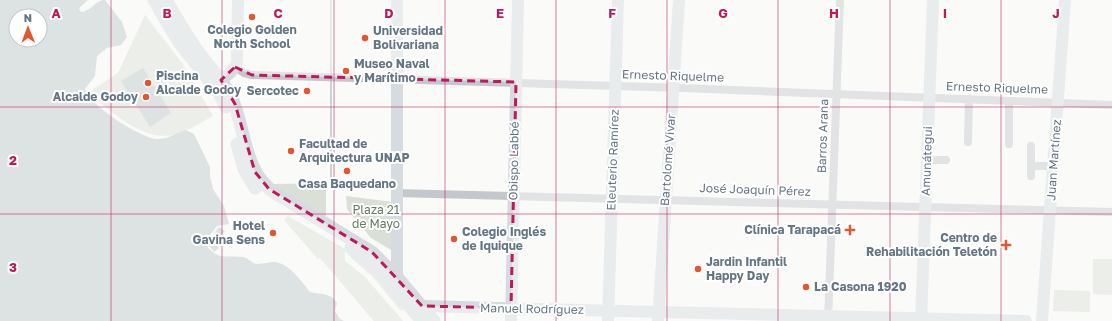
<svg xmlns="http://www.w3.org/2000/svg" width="1112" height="321" viewBox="0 0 1112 321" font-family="'Golos Text',sans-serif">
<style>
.green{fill:#dadfd7}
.water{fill:#bbc7cb;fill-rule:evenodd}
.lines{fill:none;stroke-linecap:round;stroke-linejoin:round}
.street{stroke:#c3c8cc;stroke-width:8}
.secondary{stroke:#d6dbdf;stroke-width:12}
.primary{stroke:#d6dbdf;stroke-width:13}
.tram{stroke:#a2aab0;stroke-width:1}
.marked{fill:none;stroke:#c2185b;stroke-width:3;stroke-dasharray:8 5;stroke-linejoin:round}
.grid{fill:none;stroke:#c2185b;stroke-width:1;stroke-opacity:0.55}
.poi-dot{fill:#e4572e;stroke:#fff;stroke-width:1.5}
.labels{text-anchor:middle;stroke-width:4;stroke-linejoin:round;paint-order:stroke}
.poi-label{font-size:12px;font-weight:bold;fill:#657683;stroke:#fff;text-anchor:start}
.street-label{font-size:12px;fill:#657683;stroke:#fff}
.park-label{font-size:12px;fill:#687a64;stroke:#fff}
.grid-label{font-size:13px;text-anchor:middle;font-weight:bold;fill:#c2185b;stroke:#fff;stroke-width:4;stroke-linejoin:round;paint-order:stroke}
</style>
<rect width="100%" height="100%" fill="#fafaf8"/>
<g class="green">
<path d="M145 15 182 63 213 116C202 122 189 130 177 134 143 144 113 111 88 93L118 73Z"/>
<path d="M326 183V219L276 189 274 184Z"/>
<path d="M346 196 393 202 391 250 371 238 347 209Z"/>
<path d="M288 216 345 249V261L365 277 403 321H374L320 258 318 259 284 220Z"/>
<path d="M350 254 358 258 405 308 401 311 372 276 350 257Z"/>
<path d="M1093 259H1112V295L1093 294Z"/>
<path d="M1054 290 1090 291V312L1053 311Z"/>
</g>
<g class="water">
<path d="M0 0H88L79 8 81 12C92 11 95 0 105 0L122 22 127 37 121 45 107 48 97 56 95 76 85 89C89 105 139 137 156 139 166 140 177 133 186 130L194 134 210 167V176L213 189 224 206 229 224 217 226 204 243C219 261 222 255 242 257 248 257 251 263 256 264 262 264 269 262 275 262 290 264 301 281 310 292 319 294 332 293 337 303L335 311 340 319 344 321H0ZM16 16H40V40H16Z"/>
<path d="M143 68 171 113 150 127 121 81Z"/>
<path d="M219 227 225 231 215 243 219 248 214 252 207 243Z"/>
</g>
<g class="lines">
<g class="street">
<path d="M235 67 244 73 252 75 683 88 1112 105"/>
<path d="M968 142 969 99"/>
<path d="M1009 144V101"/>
<path d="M927 160H946"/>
<path d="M1031 166H1053"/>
<path d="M1031 176V146"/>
<path d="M396 193 1112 212"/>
<path d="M828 321 840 0"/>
</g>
<g class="secondary">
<path d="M214 86 231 72 237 63 238 0"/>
<path d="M397 277V0"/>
<path d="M422 306 1026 321"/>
<path d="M511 321 518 0"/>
<path d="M608 321 618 0"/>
<path d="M658 321 679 0"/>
<path d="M921 321 933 0"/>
<path d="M1042 321 1065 0"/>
</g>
<g class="primary">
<path d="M154 0 178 41 219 93 226 107"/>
<path d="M166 0C177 18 187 37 200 54 210 68 223 80 231 96 246 128 243 172 275 193L372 252 397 277 434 321"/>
<path d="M237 144 244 169 255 188"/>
<path d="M351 248 379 271 422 321"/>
</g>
<path class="tram" d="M331 0V187"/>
</g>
<path d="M0 0H1112V321H0ZM235 67 252 75 516 82 511 308 422 306 372 252 269 189 255 172 235 104 221 80Z" fill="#fafaf8" fill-opacity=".55" fill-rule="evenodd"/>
<path class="marked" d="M235 67 252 75 516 82 511 308 422 306 372 252 269 189 255 172 235 104 221 80Z"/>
<path class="grid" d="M111 0V321M222 0V321M334 0V321M445 0V321M556 0V321M667 0V321M778 0V321M890 0V321M1001 0V321M0 107H1112M0 214H1112"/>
<g class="poi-dot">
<circle cx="252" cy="17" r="4"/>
<circle cx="365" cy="38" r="4"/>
<circle cx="346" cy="71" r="4"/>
<circle cx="148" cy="83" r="4"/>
<circle cx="307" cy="91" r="4"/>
<circle cx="146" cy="97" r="4"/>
<circle cx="291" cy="151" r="4"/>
<circle cx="347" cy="171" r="4"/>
<path d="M848 224h4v4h4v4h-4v4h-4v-4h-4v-4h4z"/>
<circle cx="273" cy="233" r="4"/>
<circle cx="454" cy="239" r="4"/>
<path d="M1004 239h4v4h4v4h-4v4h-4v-4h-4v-4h4z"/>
<circle cx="698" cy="269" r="4"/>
<circle cx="806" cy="287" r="4"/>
</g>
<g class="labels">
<g class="poi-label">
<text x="252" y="34" text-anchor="middle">Colegio Golden<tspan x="252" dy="14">North School</tspan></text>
<text x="373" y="35">Universidad<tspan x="373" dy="14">Bolivariana</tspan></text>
<text x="354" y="68">Museo Naval<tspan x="354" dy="14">y Marítimo</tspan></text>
<text x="156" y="80">Piscina<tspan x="156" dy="14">Alcalde Godoy</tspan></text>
<text x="299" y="95" text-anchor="end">Sercotec</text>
<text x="138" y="101" text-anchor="end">Alcalde Godoy</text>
<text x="299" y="148">Facultad de<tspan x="299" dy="14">Arquitectura UNAP</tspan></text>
<text x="347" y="188" text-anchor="middle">Casa Baquedano</text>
<text x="265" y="230" text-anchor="end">Hotel<tspan x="265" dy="14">Gavina Sens</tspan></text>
<text x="841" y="234" text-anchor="end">Clínica Tarapacá</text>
<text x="462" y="236">Colegio Inglés<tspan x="462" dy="14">de Iquique</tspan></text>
<text x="997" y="242" text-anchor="end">Centro de<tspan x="997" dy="14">Rehabilitación Teletón</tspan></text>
<text x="706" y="266">Jardin Infantil<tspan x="706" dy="14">Happy Day</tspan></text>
<text x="814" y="291">La Casona 1920</text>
</g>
<g class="street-label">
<text transform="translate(673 76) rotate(2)" y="4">Ernesto Riquelme</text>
<text transform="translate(997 88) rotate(2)" y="4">Ernesto Riquelme</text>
<text transform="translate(823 136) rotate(-88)" y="4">Barros Arana</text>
<text transform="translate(613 160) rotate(-88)" y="4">Eleuterio Ramírez</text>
<text transform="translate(668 160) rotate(-86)" y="4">Bartolomé Vivar</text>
<text transform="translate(1054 160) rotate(-86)" y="4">Juan Martínez</text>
<text transform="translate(514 161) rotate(-89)" y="4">Obispo Labbé</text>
<text transform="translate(927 161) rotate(-88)" y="4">Amunátegui</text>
<text transform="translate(755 190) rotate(2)" y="4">José Joaquín Pérez</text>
<text transform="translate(532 309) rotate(1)" y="4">Manuel Rodríguez</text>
</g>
<g class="park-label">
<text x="376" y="214">Plaza 21<tspan x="376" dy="14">de Mayo</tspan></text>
</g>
</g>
<g class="grid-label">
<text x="56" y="18">A</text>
<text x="167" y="18">B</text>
<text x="278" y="18">C</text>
<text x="389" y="18">D</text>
<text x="500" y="18">E</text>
<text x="612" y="18">F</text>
<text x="723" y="18">G</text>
<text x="834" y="18">H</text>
<text x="945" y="18">I</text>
<text x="1056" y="18">J</text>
<text x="13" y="165">2</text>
<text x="13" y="272">3</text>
</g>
<g transform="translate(28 28) rotate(359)"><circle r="19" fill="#ffffff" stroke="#c1c8cd"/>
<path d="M0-3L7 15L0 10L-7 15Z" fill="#e4572e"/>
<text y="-6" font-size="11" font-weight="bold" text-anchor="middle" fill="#657683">N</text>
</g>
</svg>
